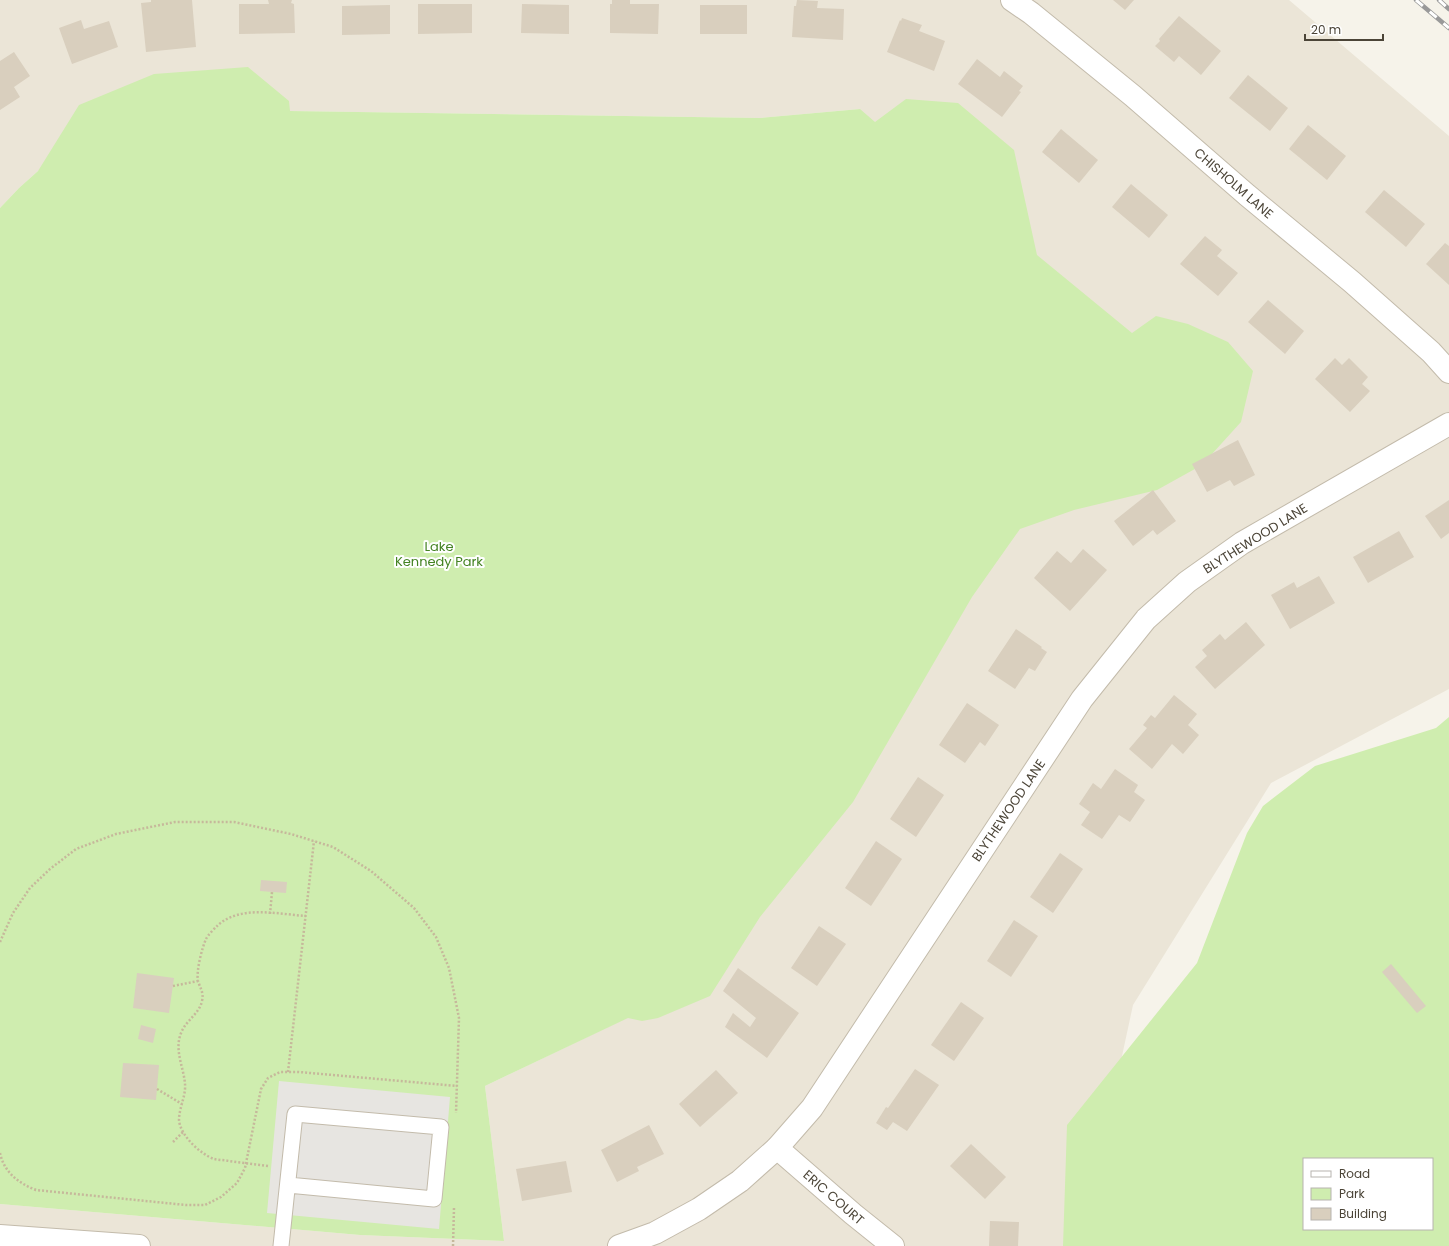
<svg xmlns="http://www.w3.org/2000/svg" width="1449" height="1246" viewBox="0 0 1449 1246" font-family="Poppins,sans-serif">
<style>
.residential{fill:#ebe5d7}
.green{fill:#cfedaf;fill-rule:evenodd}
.parking{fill:#e7e5e1}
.building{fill:#d9cfbe}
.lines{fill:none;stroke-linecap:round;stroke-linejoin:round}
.lane-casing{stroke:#c3bbab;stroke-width:17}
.street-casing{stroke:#c3bbab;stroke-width:24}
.path{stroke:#c6b89b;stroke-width:2.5;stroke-dasharray:2 2;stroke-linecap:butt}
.lane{stroke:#fff;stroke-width:15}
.street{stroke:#fff;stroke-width:22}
.rail-casing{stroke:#999;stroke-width:4.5}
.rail{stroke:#fff;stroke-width:3;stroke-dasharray:9;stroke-linecap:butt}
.labels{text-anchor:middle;stroke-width:4;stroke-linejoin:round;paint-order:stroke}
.street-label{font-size:13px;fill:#4b4437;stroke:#fff}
.park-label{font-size:13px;fill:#448323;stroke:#fff}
</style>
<rect width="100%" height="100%" fill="#f6f3ea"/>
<path class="residential" d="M0 0H1289L1449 136V689L1271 783 1133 1005 1081 1246H0V1204L360 1235 504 1241 485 1086 662 1001 860 109 760 118 216 110 66 146 19 188 0 208Z"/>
<g class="green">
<path d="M248 67 289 101 290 111 760 118 860 109 875 122 906 99 958 103 1014 150 1037 255 1132 333 1156 316 1188 324 1228 342 1253 371 1241 422 1202 465 1157 490 1074 510 1020 529 972 597 853 802 760 917 710 996 658 1018 642 1021 628 1018 485 1086 504 1241 360 1235 0 1204V208L19 188 38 171 79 105 154 74Z"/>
<path d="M1449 717V1246H1063L1067 1125 1197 963 1247 833 1263 806 1315 766 1436 728ZM1304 1159H1432V1229H1304Z"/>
</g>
<path class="parking" d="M279 1081 450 1097 439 1229 267 1213Z"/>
<g class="building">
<path d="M151 0H192L196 47 146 52 141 3 151 2Z"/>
<path d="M268 0H292L291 3 294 4 295 33 239 34V4H269Z"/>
<path d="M612 0H630V4H659L658 34 610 33V4H612Z"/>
<path d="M797 0 818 1 817 8 844 9 843 40 792 37 794 6H796Z"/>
<path d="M1113 0H1134L1125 10Z"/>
<path d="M418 4H472V33L418 34Z"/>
<path d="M522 4 569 5V34L521 33Z"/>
<path d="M390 5V34L342 35V6Z"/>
<rect x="700" y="5" width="47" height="29"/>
<path d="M1179 16 1221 51 1201 75 1179 56 1174 62 1155 46 1160 41 1159 39Z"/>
<path d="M902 18 922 25 919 31 945 41 934 71 887 52 900 20 901 21Z"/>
<path d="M81 20 84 29 109 21 118 47 72 64 59 28Z"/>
<path d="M14 52 30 76 14 87 20 97 0 110V61Z"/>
<path d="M977 59 1000 77 1004 71 1023 86 1019 91 1021 92 1002 117 958 84Z"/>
<path d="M1248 75 1288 108 1270 131 1229 98Z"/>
<path d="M1308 125 1346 156 1327 180 1289 149Z"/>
<path d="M1061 129 1098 160 1079 183 1042 152Z"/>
<path d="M1131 184 1168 215 1149 238 1112 207Z"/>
<path d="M1384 190 1425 224 1406 247 1365 212Z"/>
<path d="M1205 236 1222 250 1217 256 1238 273 1218 296 1180 264Z"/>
<path d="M1445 243 1449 246V285L1426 264Z"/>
<path d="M1268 300 1304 331 1285 354 1248 322Z"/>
<path d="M1335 358 1342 365 1349 358 1368 377 1362 384 1370 391 1350 412 1315 379Z"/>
<path d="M1238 440 1255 475 1234 486 1230 480 1207 492 1192 464Z"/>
<path d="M1153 490 1176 521 1157 535 1153 530 1133 546 1114 521Z"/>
<path d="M1449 500V533L1441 539 1425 516Z"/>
<path d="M1399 531 1414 557 1368 583 1353 557Z"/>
<path d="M1083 549 1107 570 1070 611 1034 578 1057 551 1071 563Z"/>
<path d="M1319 576 1335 603 1290 629 1271 595 1294 582 1297 588Z"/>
<path d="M1246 622 1265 645 1215 689 1195 667 1207 656 1202 650 1220 634 1225 640Z"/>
<path d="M1016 629 1042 647 1041 648 1047 652 1035 671 1029 668 1015 689 988 671Z"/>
<path d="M1174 695 1197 714 1188 725 1199 735 1183 754 1172 744 1152 769 1129 749 1147 728 1143 725 1151 715 1155 718Z"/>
<path d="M967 703 999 725 985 746 980 742 965 763 939 745Z"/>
<path d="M1115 769 1138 785 1134 792 1145 800 1130 822 1119 815 1102 839 1081 825 1090 812 1079 804 1093 783 1101 789Z"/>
<path d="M918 777 944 795 916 837 890 819Z"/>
<path d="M876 841 902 859 871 906 845 888Z"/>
<path d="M1060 853 1083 869 1053 913 1030 897Z"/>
<path d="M261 880 287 882 286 893 260 891Z"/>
<path d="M1014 920 1038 936 1011 977 987 961Z"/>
<path d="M819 926 846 944 817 986 791 968Z"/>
<path d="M1391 964 1426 1006 1417 1013 1382 972Z"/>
<path d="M738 968 799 1013 767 1058 725 1027 733 1013 750 1027 756 1018 723 991Z"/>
<path d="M137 973 174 978 169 1013 133 1008Z"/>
<path d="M961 1002 984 1018 954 1061 931 1045Z"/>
<path d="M141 1025 156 1029 153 1043 138 1039Z"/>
<path d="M123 1063 159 1065 156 1100 120 1097Z"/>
<path d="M915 1069 939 1085 907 1131 893 1122 887 1130 876 1123 886 1107 888 1108Z"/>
<path d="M716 1070 738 1093 700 1127 679 1104Z"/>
<path d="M649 1125 664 1154 637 1167 639 1171 617 1182 601 1150Z"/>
<path d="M971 1144 1006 1177 985 1199 950 1166Z"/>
<path d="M566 1161 572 1192 522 1201 516 1169Z"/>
<path d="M990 1221 1019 1222 1018 1246H989Z"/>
</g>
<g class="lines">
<g class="lane-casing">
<path id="lane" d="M281 1246 295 1114 441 1127 434 1199 288 1185"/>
</g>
<g class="street-casing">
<g id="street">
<path d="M1012 0 1031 13 1133 96 1247 195 1352 282 1431 352 1449 372"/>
<path d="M777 1148 853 1214 893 1246"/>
<path d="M0 1236 139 1246"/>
<path d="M619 1246 655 1233 699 1209 740 1181 777 1148 812 1108 1082 699 1146 619 1187 582 1242 543 1449 424"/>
</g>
</g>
<g class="path">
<path d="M270 914 272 892"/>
<path d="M0 942 13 913 30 888 50 869 76 849 116 834 175 822H234L291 834 333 847 371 871 414 908 436 937 449 968 459 1018 456 1113"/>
<path d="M173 986 198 981"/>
<path d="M288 1072 314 841"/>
<path d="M157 1089 182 1104"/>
<path d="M173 1142 183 1132"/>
<path d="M0 1153C4 1172 18 1183 36 1190L186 1205H205L221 1197 237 1183 245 1168 261 1089 268 1078 280 1072H299L457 1086"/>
<path d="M268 1166C255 1164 242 1163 229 1161 224 1160 219 1160 214 1159 200 1154 180 1135 179 1120 179 1108 186 1096 185 1084 184 1069 175 1052 180 1036 184 1021 199 1015 202 1001 204 992 200 988 198 981 196 971 202 948 206 939 208 935 214 929 218 925 241 905 277 914 306 916"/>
<path d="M453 1246 454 1208"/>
</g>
<use href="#lane" class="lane"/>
<use href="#street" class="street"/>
<g class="rail-casing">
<g id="rail">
<path d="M1416 0 1449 28"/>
<path d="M1439 0 1449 9"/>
</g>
</g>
<use href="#rail" class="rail"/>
</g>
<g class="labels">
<g class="street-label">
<text transform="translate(1234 183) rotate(41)" y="5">CHISHOLM LANE</text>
<text transform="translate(1255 538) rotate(-32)" y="5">BLYTHEWOOD LANE</text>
<text transform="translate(1008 810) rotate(-56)" y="5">BLYTHEWOOD LANE</text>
<text transform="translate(834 1197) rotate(41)" y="5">ERIC COURT</text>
</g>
<g class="park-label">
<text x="439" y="551">Lake<tspan x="439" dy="15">Kennedy Park</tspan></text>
</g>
</g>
<rect x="1303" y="1158" width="130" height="72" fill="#ffffff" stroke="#b7b4af"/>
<rect x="1311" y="1171" width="20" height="6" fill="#ffffff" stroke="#b7b4af"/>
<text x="1339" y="1178" font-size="12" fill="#4b4437">Road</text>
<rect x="1311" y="1188" width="20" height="12" fill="#cfedaf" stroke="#b7b4af"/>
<text x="1339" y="1198" font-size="12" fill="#4b4437">Park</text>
<rect x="1311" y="1208" width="20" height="12" fill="#d9cfbe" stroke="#b7b4af"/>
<text x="1339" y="1218" font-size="12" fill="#4b4437">Building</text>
<path d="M1305 34v6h78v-6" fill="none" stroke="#4b4437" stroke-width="2"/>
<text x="1311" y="34" font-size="12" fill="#4b4437" stroke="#ffffff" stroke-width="3" paint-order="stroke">20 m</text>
</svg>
